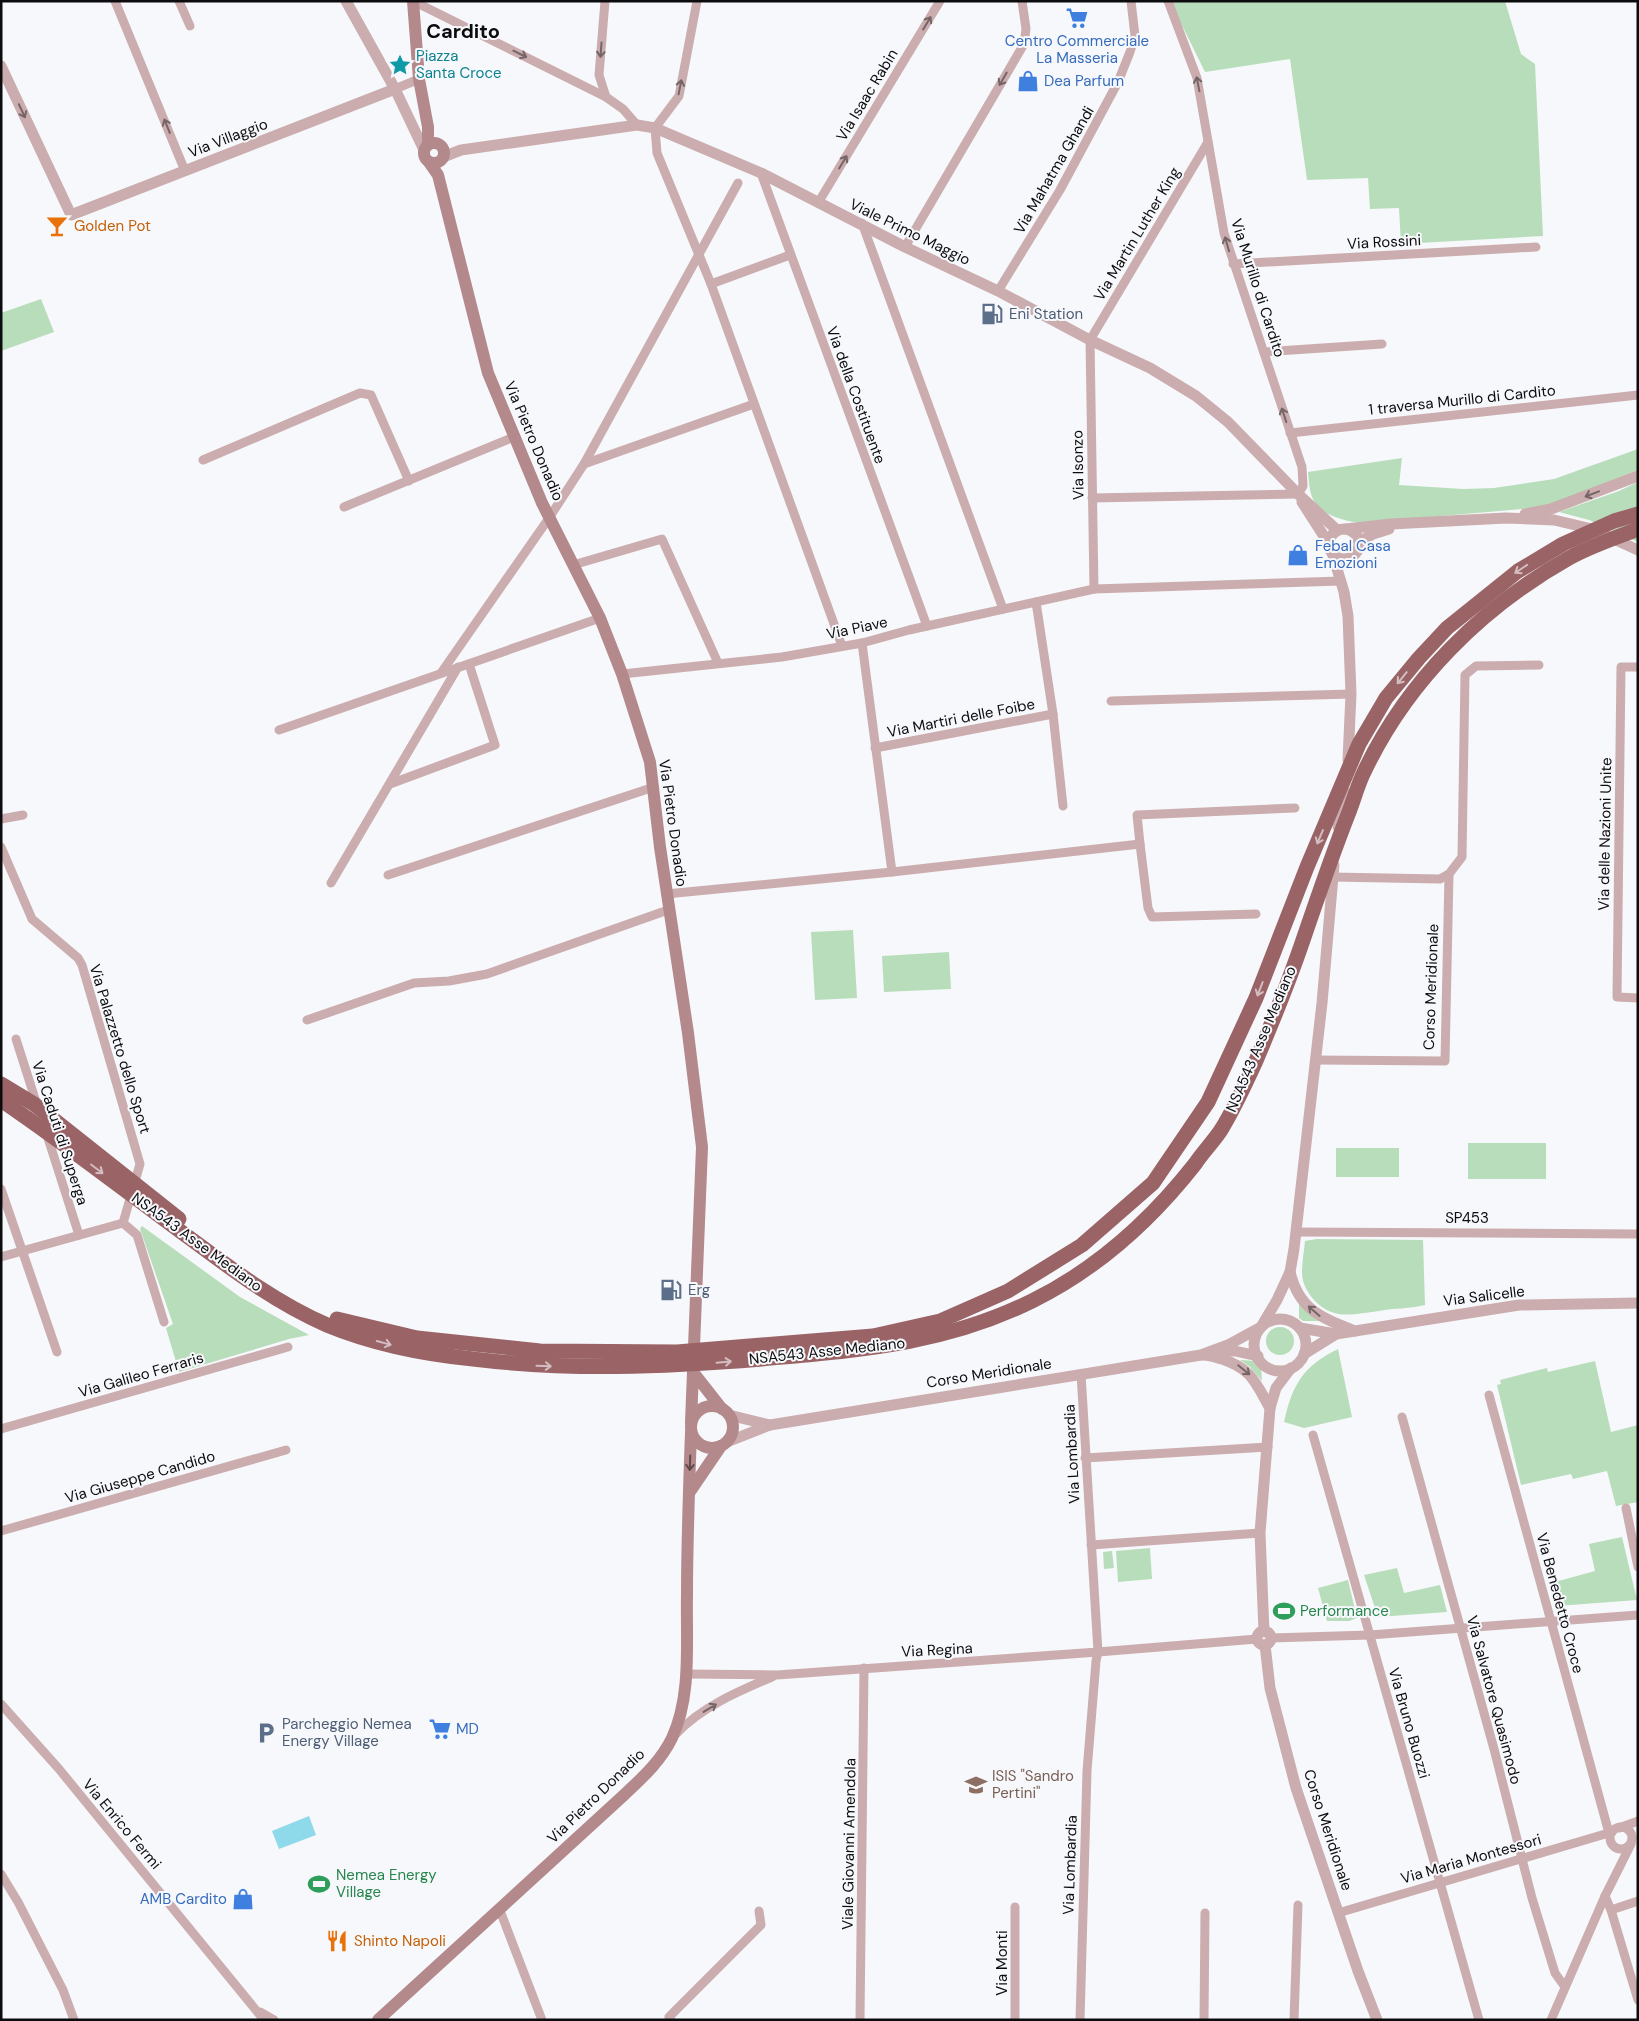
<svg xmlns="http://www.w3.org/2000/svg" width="1639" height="2021" viewBox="0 0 1639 2021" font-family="'DM Sans',sans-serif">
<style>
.green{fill:#b8ddbb}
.water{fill:#8ed9ea}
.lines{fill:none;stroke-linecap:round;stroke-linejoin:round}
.minor{stroke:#cbadaf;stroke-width:9}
.tertiary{stroke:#cbadaf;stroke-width:11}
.secondary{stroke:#b4898b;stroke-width:12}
.trunk-bridge{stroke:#9a6467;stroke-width:15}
.oneway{stroke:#756567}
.oneway2{stroke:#d2bdc0}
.oneway3{stroke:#604a4c}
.labels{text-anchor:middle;stroke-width:4;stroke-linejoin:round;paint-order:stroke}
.shop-label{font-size:15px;fill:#366cbe;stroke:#f7f8fb;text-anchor:start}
.culture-label{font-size:15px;fill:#0d838f;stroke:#f7f8fb;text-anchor:start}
.street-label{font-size:15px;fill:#0c0c0e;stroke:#f7f8fb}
.food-label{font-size:15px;fill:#c56008;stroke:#f7f8fb;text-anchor:start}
.service-label{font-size:15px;fill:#4e5e75;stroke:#f7f8fb;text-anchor:start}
.leisure-label{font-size:15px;fill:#27864d;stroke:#f7f8fb;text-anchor:start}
.education-label{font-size:15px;fill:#785e54;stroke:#f7f8fb;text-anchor:start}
.district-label{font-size:20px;font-weight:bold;fill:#0c0c0e;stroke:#f7f8fb}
</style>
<rect width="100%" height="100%" fill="#f7f8fb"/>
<g class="green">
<path d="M1170 1H1505L1521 54 1535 64 1543 236 1401 244 1399 208 1370 209 1368 178 1307 180 1290 59 1205 72Z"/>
<path d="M41 299 54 332 1 351V313Z"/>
<path d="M1638 449V470L1552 504 1522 509 1362 523C1347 522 1319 515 1313 499 1309 491 1309 480 1308 472L1402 458 1399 485 1463 489 1494 488 1554 479Z"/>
<path d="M1638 482V542L1589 520 1559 512 1619 491Z"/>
<path d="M853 930 857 998 815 1000 811 932Z"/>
<path d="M949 952 951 989 884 992 882 956Z"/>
<rect x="1468" y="1143" width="78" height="36"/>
<rect x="1336" y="1148" width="63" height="29"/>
<path d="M142 1226 240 1297 309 1335 289 1339 179 1372 166 1328 173 1324 140 1229Z"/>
<path d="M1317 1239 1423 1240 1425 1305C1409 1309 1395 1308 1379 1311 1353 1314 1334 1321 1314 1300 1307 1292 1302 1283 1302 1272 1302 1262 1304 1251 1305 1241Z"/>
<path d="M1299 1301 1320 1321H1303L1299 1318Z"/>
<circle cx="1280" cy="1341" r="14"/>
<path d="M1338 1349 1352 1417 1304 1428 1284 1422C1292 1385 1303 1366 1338 1349Z"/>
<path d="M1240 1360 1257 1361 1261 1365 1262 1381 1250 1367Z"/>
<path d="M1595 1361 1611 1432 1638 1425V1502L1616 1506 1607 1471 1573 1479 1571 1474 1521 1485 1497 1385 1501 1384 1500 1380 1547 1368 1548 1372Z"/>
<path d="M1622 1537 1637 1600 1557 1606 1551 1583 1595 1571 1589 1544Z"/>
<path d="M1150 1548 1152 1579 1118 1582 1116 1551Z"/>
<path d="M1112 1551 1114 1568 1104 1569 1103 1552Z"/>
<path d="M1397 1568 1404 1593 1440 1585 1447 1612 1378 1617 1364 1575Z"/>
<path d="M1348 1580 1357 1618 1349 1621H1327L1318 1588Z"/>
</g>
<path class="water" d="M309 1816 316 1835 279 1849 272 1831Z"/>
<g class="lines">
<g class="minor">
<path d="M115 1 185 171"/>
<path d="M179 1 190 26"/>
<path d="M413 1 606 97 623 109 637 125"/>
<path d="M605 1 599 75 606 97"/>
<path d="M697 1 679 96 655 128 657 153 711 284 842 646"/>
<path d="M395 89 419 79"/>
<path d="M761 173 927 626"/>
<path d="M818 203 940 1"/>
<path d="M862 223 1003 609"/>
<path d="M905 247 1024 44 1026 29 1022 1"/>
<path d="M1233 264 1536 247"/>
<path d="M711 284 790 255"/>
<path d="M998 291 1060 190 1118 82 1130 52 1135 36 1131 1"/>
<path d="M1264 352 1382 344"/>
<path d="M1290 433 1638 395"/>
<path d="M203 460 360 393 371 395 409 481"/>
<path d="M584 464 754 404"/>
<path d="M1092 498 1298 494 1303 486 1302 467 1224 233 1197 78 1168 1"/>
<path d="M344 507 514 437"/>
<path d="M573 565 662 539 718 663"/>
<path d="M1094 589 1090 340 1208 142"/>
<path d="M1036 602 1053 714 1063 806"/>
<path d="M862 643 892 872"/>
<path d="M1638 667H1621L1617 997 1638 998"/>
<path d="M441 673 549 518 584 464 738 183"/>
<path d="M622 674 782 657 862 643 909 630 1094 589 1341 581"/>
<path d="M1111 701 1351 694"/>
<path d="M279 730 600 618"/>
<path d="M875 748 1053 714"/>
<path d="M390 784 495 745 469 664"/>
<path d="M1 819 23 815"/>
<path d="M1140 844 1137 815 1295 808"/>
<path d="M1 847 32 919 78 958 82 965 140 1164 123 1223 1 1257"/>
<path d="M388 875 654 787"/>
<path d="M1332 877 1440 879 1449 874 1462 857 1465 675 1476 666 1539 665"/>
<path d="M331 883 458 667"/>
<path d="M666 894 892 872 1140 844 1148 908 1152 917 1256 914"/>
<path d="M307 1020 414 983 449 981 487 974 668 910"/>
<path d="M16 1039 37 1105"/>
<path d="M1315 1060 1445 1061 1449 874"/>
<path d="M46 1132 79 1235"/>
<path d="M1 1189 57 1352"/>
<path d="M123 1223 137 1235 164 1322"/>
<path d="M1296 1232 1638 1234"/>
<path d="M1489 1395 1609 1833"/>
<path d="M1402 1417 1494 1749 1532 1898 1555 1973 1565 1987"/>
<path d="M1 1429 288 1347"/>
<path d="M1313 1435 1479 2020"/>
<path d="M1085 1458 1268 1447"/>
<path d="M1626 1508 1638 1567"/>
<path d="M1 1531 286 1450"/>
<path d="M1091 1545 1260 1533"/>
<path d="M1271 1638 1370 1635 1638 1615"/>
<path d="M686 1674 777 1675 1098 1652 1081 1374"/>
<path d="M1 1704 59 1769 264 2020"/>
<path d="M676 1734C701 1707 739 1691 772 1677"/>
<circle cx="1621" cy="1838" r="11"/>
<path d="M1619 1828 1638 1821"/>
<path d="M1 1874 18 1902 63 1990 74 2020"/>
<path d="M1605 1896 1611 1910 1638 2000"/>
<path d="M1015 1907V2020"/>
<path d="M499 1908 542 2020"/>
<path d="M1611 1910 1638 1901"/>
<path d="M1338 1913 1612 1832"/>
<path d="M260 2012 274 2020"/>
<path d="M671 2020 669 2017 761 1925 759 1911"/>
<path d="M860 2020 864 1668"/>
<path d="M1080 2020 1087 1771 1096 1661 1098 1652 1257 1639"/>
<path d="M1204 2020 1205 1913"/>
<path d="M1294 2020 1298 1905"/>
<path d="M1551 2020 1605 1896 1631 1844"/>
</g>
<g class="tertiary">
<path d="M346 1 395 89 424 150"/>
<path d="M1 66 71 215 395 89"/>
<path d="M443 157 461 150 637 125 655 128 761 173 905 247 998 291 1090 340 1150 368 1196 396 1228 422 1298 494 1337 530"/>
<path d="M1302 502 1329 544"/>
<path d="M1525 514 1551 509 1638 476"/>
<path d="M1346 529 1391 524 1506 518 1554 520 1592 529 1638 550"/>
<circle cx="1344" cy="544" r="15"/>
<path d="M1359 542 1373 534 1389 529"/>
<path d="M1332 552 1344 592 1348 616 1351 694 1348 760"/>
<path d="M1338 827 1344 791"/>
<path d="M1290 1272C1299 1310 1322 1318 1355 1331"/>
<circle cx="1280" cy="1345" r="26"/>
<path d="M1300 1328 1336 1334 1519 1305 1638 1303"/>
<path d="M1218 1351H1235L1258 1356"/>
<path d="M1304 1354 1336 1334"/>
<path d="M1203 1355C1210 1355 1215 1357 1222 1359 1252 1369 1255 1382 1270 1408"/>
<path d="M729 1415 770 1425"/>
<path d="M727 1442 770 1425 1201 1355 1228 1345 1261 1327 1277 1300 1290 1272 1294 1249 1322 1003 1334 865"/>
<circle cx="1264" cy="1638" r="7"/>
<path d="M1264 1632 1260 1533 1270 1408 1276 1388 1291 1368"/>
<path d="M1265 1645 1270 1688 1296 1788 1358 1971 1377 2020"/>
</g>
<g class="secondary">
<path d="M413 1 419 79 428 127V145"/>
<circle cx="434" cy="153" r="10"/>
<path d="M429 162 438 175 488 373 542 503 600 618 622 674 650 762 660 847 688 1033 702 1147 691 1422"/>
<path d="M693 1372 722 1409"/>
<circle cx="712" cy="1427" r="21"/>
<path d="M689 1493 721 1446"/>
<path d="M378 2020 624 1795C642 1778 661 1761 672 1738 692 1695 686 1642 687 1595 687 1541 689 1487 691 1432"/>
</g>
<g class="trunk-bridge">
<path d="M1 1084 34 1104 179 1219"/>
<path d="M1 1100C66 1144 128 1193 191 1239 234 1271 278 1304 327 1325 373 1344 423 1354 473 1359 572 1371 663 1367 762 1359 858 1350 943 1345 1032 1301 1097 1269 1151 1220 1195 1164 1203 1152 1213 1142 1221 1130 1234 1109 1245 1085 1255 1063 1272 1023 1288 984 1302 943 1317 899 1332 855 1349 812 1354 799 1358 784 1364 772 1407 681 1482 607 1569 558 1590 546 1615 538 1638 529"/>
<path d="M337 1319 417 1338 540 1351 677 1352 873 1336 940 1321 1008 1291 1082 1245 1153 1183 1208 1102 1256 998 1307 867 1359 744 1386 698 1419 658 1447 628 1518 571 1563 544 1614 521 1638 514"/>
</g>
</g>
<defs><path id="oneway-shaft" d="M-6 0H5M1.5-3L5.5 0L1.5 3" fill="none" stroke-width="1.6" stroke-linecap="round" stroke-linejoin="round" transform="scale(1.25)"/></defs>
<g class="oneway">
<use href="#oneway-shaft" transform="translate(927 23) rotate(-59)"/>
<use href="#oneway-shaft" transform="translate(601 50) rotate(94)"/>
<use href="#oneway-shaft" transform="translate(520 54) rotate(26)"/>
<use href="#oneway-shaft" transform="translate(1003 79) rotate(120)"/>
<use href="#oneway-shaft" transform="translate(1198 84) rotate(-101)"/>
<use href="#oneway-shaft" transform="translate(680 87) rotate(-79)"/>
<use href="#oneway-shaft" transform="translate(22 111) rotate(65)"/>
<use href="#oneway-shaft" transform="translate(167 126) rotate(-112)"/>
<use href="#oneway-shaft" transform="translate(843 162) rotate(-59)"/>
<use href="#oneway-shaft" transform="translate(1227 244) rotate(-106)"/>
<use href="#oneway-shaft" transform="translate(1284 415) rotate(-108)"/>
<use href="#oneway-shaft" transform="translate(1592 494) rotate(159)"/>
<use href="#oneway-shaft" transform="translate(1314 1311) rotate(-139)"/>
<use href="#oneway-shaft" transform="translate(1244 1370) rotate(39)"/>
<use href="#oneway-shaft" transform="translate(710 1708) rotate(-31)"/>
</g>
<g class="oneway2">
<use href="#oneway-shaft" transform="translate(1521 569) rotate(146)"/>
<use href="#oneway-shaft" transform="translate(1402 678) rotate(129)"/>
<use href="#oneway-shaft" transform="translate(1320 837) rotate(113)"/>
<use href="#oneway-shaft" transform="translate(1260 989) rotate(111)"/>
<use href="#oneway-shaft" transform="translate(97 1169) rotate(37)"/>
<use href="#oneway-shaft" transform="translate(384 1343) rotate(15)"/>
<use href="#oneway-shaft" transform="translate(724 1362) rotate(-5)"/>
<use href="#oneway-shaft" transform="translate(544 1366) rotate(2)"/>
</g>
<use class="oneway3" href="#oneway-shaft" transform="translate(690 1463) rotate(92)"/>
<defs>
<g id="supermarket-bare" transform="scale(1.725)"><path d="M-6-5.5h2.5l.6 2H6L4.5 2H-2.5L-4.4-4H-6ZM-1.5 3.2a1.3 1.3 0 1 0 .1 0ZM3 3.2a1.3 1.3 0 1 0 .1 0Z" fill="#3f7fe0" stroke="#f7f8fb" stroke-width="2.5" paint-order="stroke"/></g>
<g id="sight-bare" transform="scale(1.725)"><path d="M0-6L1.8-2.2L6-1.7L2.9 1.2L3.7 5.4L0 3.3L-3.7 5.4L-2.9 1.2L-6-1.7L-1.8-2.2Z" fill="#0f9aa8" stroke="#f7f8fb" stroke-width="2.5" paint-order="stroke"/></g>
<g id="shop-bare" transform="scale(1.725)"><path d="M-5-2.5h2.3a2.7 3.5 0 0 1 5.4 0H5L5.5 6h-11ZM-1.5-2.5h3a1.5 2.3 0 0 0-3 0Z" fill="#3f7fe0" stroke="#f7f8fb" stroke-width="2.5" paint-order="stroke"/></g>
<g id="bar-bare" transform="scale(1.725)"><path d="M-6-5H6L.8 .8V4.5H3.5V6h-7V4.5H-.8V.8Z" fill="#e8710a" stroke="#f7f8fb" stroke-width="2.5" paint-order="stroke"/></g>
<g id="fuel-bare" transform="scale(1.725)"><path d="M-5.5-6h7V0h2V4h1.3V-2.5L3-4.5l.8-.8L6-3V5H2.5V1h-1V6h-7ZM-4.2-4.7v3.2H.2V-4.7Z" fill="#5c6f8a" stroke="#f7f8fb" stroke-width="2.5" paint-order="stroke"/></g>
<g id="stadium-bare" transform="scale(1.725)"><path d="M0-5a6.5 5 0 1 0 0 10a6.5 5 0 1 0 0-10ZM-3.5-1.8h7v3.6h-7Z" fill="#2e9e5b" stroke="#f7f8fb" stroke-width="2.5" paint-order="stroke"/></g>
<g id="parking-bare" transform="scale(1.725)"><path d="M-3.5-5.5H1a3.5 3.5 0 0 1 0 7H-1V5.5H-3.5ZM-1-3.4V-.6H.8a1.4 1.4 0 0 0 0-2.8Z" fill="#5c6f8a" stroke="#f7f8fb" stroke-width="2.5" paint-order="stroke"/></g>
<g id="school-bare" transform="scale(1.725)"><path d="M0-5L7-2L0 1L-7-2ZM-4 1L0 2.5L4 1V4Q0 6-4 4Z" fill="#8d6e63" stroke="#f7f8fb" stroke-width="2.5" paint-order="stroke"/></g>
<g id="restaurant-bare" transform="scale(1.725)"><path d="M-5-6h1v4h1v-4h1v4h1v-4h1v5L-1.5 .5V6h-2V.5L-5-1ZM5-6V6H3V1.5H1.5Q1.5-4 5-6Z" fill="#e8710a" stroke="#f7f8fb" stroke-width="2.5" paint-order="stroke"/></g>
</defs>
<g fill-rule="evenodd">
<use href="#supermarket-bare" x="1077" y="18"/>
<use href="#sight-bare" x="400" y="65"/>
<use href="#shop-bare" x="1028" y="81"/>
<use href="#bar-bare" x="57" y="226"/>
<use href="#fuel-bare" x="992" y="314"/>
<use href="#shop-bare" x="1298" y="555"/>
<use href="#fuel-bare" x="671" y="1290"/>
<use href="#stadium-bare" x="1284" y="1611"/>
<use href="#supermarket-bare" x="440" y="1729"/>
<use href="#parking-bare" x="266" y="1733"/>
<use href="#school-bare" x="976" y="1785"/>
<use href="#stadium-bare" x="319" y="1884"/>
<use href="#shop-bare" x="243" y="1899"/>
<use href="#restaurant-bare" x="337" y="1941"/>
</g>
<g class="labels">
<g class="shop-label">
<text x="1077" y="46" text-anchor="middle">Centro Commerciale<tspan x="1077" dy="17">La Masseria</tspan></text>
<text x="1044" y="86">Dea Parfum</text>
<text x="1315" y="551">Febal Casa<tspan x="1315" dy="17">Emozioni</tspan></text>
<text x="456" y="1734">MD</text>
<text x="227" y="1904" text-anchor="end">AMB Cardito</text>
</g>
<g class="culture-label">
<text x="416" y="61">Piazza<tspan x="416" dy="17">Santa Croce</tspan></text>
</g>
<g class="street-label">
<text transform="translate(867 95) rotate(-59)" y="5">Via Isaac Rabin</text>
<text transform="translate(228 138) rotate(-21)" y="5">Via Villaggio</text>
<text transform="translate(1054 170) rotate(-60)" y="5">Via Mahatma Ghandi</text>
<text transform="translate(910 232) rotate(26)" y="5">Viale Primo Maggio</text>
<text transform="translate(1137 234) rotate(-59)" y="5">Via Martin Luther King</text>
<text transform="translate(1384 242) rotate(-3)" y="5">Via Rossini</text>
<text transform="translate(1258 288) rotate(72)" y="5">Via Murillo di Cardito</text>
<text transform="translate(856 395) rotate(70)" y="5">Via della Costituente</text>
<text transform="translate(1462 400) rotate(-6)" y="5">1 traversa Murillo di Cardito</text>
<text transform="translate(534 441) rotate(67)" y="5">Via Pietro Donadio</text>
<text transform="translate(1078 465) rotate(-91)" y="5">Via Isonzo</text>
<text transform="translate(857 628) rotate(-12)" y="5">Via Piave</text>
<text transform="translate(961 718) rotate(-11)" y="5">Via Martiri delle Foibe</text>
<text transform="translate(673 823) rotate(82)" y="5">Via Pietro Donadio</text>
<text transform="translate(1605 834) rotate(-89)" y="5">Via delle Nazioni Unite</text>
<text transform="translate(1431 987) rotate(-88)" y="5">Corso Meridionale</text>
<text transform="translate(1261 1039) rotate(-67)" y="5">NSA543 Asse Mediano</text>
<text transform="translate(120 1049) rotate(73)" y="5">Via Palazzetto dello Sport</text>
<text transform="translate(60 1133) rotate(72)" y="5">Via Caduti di Superga</text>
<text x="1467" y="1223">SP453</text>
<text transform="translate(197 1242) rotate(36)" y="5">NSA543 Asse Mediano</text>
<text transform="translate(1484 1296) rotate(-7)" y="5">Via Salicelle</text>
<text transform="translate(827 1351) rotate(-6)" y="5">NSA543 Asse Mediano</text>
<text transform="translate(989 1373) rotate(-9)" y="5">Corso Meridionale</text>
<text transform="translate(141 1375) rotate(-16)" y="5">Via Galileo Ferraris</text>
<text transform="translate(1072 1454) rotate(-93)" y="5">Via Lombardia</text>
<text transform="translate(140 1477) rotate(-16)" y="5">Via Giuseppe Candido</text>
<text transform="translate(1560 1603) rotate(75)" y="5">Via Benedetto Croce</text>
<text transform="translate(937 1650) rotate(-3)" y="5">Via Regina</text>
<text transform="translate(1494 1700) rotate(75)" y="5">Via Salvatore Quasimodo</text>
<text transform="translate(1409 1723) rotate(74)" y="5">Via Bruno Buozzi</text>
<text transform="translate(596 1796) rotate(-44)" y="5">Via Pietro Donadio</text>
<text transform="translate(122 1824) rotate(50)" y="5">Via Enrico Fermi</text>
<text transform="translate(1328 1830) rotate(72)" y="5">Corso Meridionale</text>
<text transform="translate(849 1844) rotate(-89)" y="5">Viale Giovanni Amendola</text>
<text transform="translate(1471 1859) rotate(-16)" y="5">Via Maria Montessori</text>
<text transform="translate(1070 1865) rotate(-88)" y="5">Via Lombardia</text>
<text transform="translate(1002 1963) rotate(-90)" y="5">Via Monti</text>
</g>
<g class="food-label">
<text x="74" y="231">Golden Pot</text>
<text x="354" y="1946">Shinto Napoli</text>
</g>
<g class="service-label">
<text x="1009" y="319">Eni Station</text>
<text x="688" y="1295">Erg</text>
<text x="282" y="1729">Parcheggio Nemea<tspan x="282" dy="17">Energy Village</tspan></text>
</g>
<g class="leisure-label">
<text x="1300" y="1616">Performance</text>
<text x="336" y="1880">Nemea Energy<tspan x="336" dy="17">Village</tspan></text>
</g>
<g class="education-label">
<text x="992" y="1781">ISIS "Sandro<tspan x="992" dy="17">Pertini"</tspan></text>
</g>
<g class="district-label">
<text x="463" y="38">Cardito</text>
</g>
</g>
<rect width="1639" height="2021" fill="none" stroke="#0c0c0e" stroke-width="5"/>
</svg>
